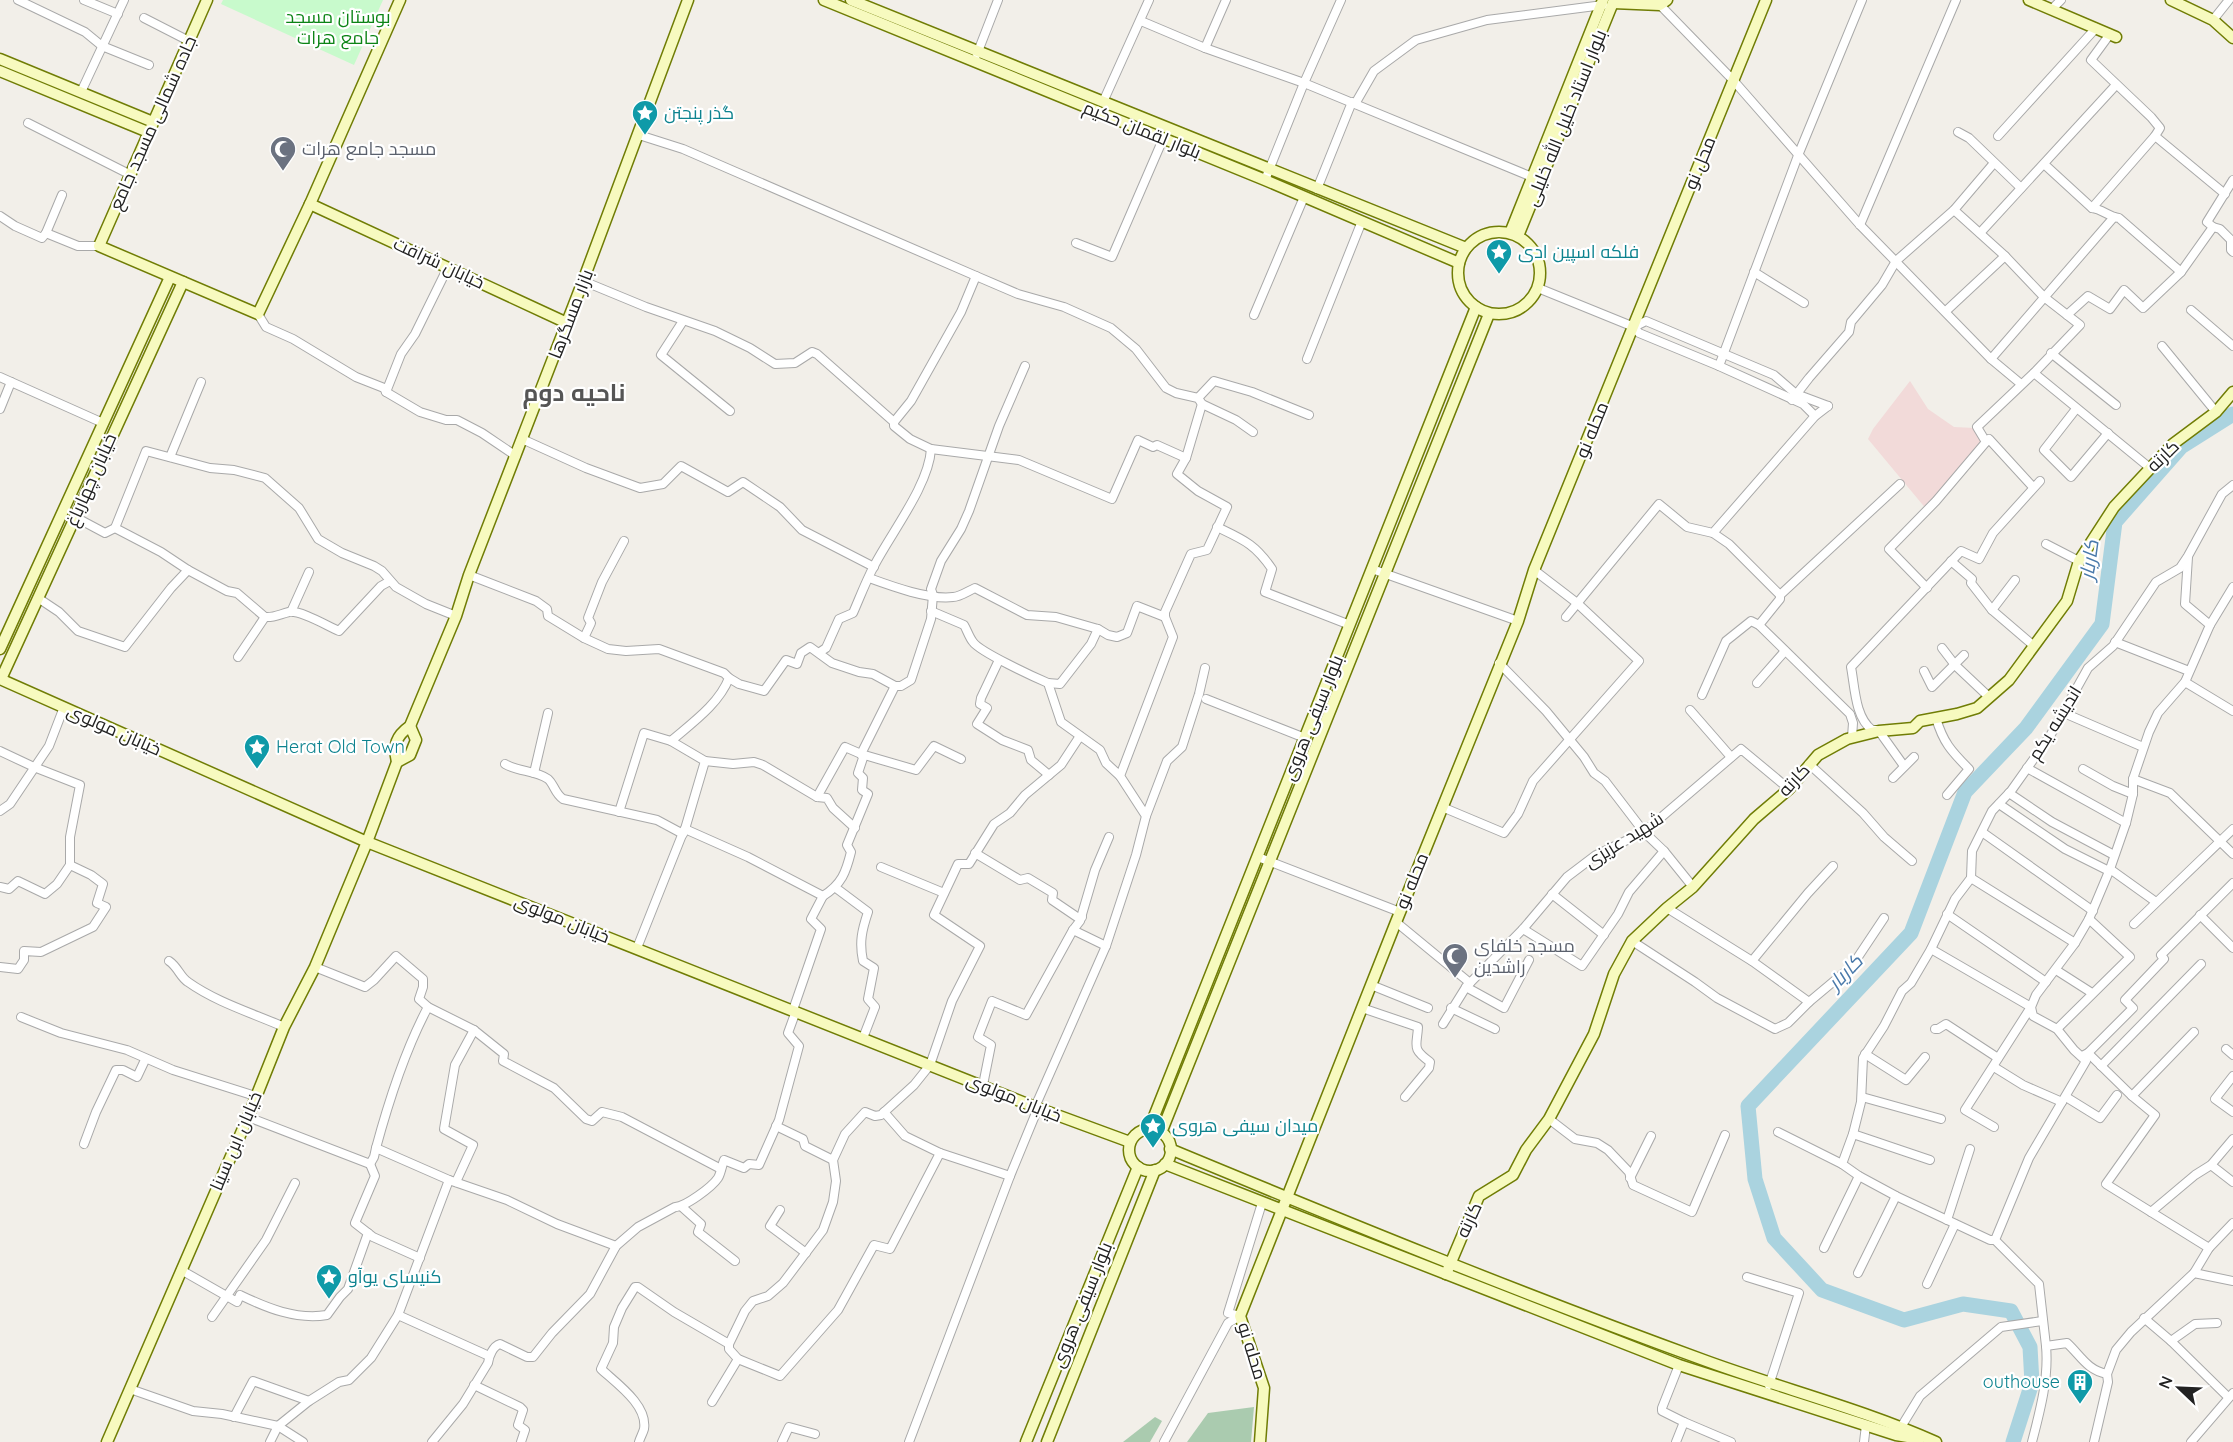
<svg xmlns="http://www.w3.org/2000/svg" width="2233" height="1442" viewBox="0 0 2233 1442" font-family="Quicksand,Cairo,sans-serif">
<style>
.commercial{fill:#f2dad9}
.cemetery{fill:#aacbaf}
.park{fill:#c8facc}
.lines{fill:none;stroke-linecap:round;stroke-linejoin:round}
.river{stroke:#aad3df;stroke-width:15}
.street-casing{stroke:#a9a9a9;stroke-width:10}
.secondary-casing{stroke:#707d05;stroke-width:13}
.street{stroke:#fff;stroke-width:8}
.secondary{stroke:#f7fabf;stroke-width:10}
.labels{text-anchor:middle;stroke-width:4.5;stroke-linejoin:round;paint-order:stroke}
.park-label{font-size:18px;fill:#0c8416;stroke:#fff}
.culture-label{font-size:18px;fill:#0d838f;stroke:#fff;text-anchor:start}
.street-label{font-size:18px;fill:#222;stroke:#fff}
.worship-label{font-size:18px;fill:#5b616d;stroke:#fff;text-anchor:start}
.water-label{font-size:20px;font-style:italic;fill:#4a7aab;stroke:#fff}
.district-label{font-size:24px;font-weight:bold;fill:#555;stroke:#fff}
</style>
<rect width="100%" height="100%" fill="#f2efe9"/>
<path class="commercial" d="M1910 381 1928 409 1954 427 1975 428 1985 443 1927 510 1868 439 1873 429Z"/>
<g class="cemetery">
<path d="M1254 1407 1251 1442H1187L1208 1413Z"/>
<path d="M1155 1417 1162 1421 1150 1442H1123Z"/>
</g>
<path class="park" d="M223 0H383L354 65 221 4Z"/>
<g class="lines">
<path class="river" d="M2013 1442 2032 1383 2030 1347 2011 1311 1963 1304 1904 1320 1822 1290 1774 1238 1755 1179 1748 1106 1911 933 1965 792 2026 728 2102 624 2115 522 2181 447 2233 414"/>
<g class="street-casing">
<g id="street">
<path d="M18 0 85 32 102 46 149 65"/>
<path d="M84 0 118 14"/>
<path d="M1660 5 1733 80 1860 225 1991 359 2021 384"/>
<path d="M2052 9 2061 0"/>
<path d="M144 18 189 41"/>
<path d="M2213 20 2229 0"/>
<path d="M1141 21 1205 48 1304 83 1532 177"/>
<path d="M2110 34 2091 60 2151 117 2160 128 2155 136 2225 194"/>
<path d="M1205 48 1226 0"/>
<path d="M977 54 998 0"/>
<path d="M81 92 124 0"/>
<path d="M1103 102 1149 0"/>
<path d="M1355 104 1374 71 1416 40 1487 20 1603 5"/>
<path d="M28 123 129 174"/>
<path d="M1958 132 1969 138 2021 188"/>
<path d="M639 135 683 149 976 276 1018 294 1064 307 1111 328 1136 349 1166 388 1176 393 1198 398 1202 404 1236 420 1253 432"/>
<path d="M1998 136 2096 28"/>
<path d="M2044 164 2092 208C2102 209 2109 217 2119 218L2181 272"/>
<path d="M1265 180 1304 83 1341 0"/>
<path d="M1317 189 1352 102"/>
<path d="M2092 208 2155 136"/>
<path d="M0 216 15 226 42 238 46 233 62 195"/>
<path d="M1860 225 1956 0"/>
<path d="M2213 227 2220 229 2231 240V250L2233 252"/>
<path d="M46 233 78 246H99"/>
<path d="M1980 233 2116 85"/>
<path d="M1076 243 1112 257 1163 139"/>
<path d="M1754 272 1804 303"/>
<path d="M583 281 646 307 715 331 750 348 775 364 795 363 812 352 817 354 894 422V426L910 439 931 449 1019 460 1112 499 1138 440 1153 447 1157 445 1186 458"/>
<path d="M1538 288 1634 327 1639 333 1719 366 1803 404 1815 416"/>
<path d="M2191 310 2233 346"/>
<path d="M1946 311 2005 256"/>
<path d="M258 314 266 327 293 339 356 377 384 388 386 392 420 412 446 420H457L482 433 516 456"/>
<path d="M1254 315 1304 197"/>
<path d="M2067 315 2088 296 2110 309 2124 290 2143 308 2181 272 2213 227 2207 222 2233 180"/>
<path d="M683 321 661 355 730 411"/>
<path d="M1634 327 1646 321 1774 375 1796 394 1828 406"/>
<path d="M2162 346 2216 412"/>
<path d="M2051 353 2116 405"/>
<path d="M1307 359 1362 221"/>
<path d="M1991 359 2114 217"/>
<path d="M1719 366 1799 153 1862 0"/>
<path d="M2034 373 2150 468"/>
<path d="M0 377 103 423"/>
<path d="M386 392 401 354 415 334 448 267"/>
<path d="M1198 398 1214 381 1252 392 1309 415"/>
<path d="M1792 400 1809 378 1849 332 1851 322 1882 285 1896 261 1954 210 1994 163"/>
<path d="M0 409 11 382"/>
<path d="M2076 409 2044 450 2071 477 2108 433"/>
<path d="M894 422 911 401 961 312 976 276"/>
<path d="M522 439 586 468 640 488 663 484 681 466 728 492 743 482 780 507 802 530 874 567"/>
<path d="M1986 442 1989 439 2033 487"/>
<path d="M170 457 201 382"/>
<path d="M75 517 105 533 115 528 146 451 210 468 234 470 265 478 299 508 318 539 342 553 374 566 382 571 396 587 426 604 456 616"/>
<path d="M1217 527C1244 540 1255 544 1272 569L1265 592 1350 625"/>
<path d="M115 528 161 552 188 570 227 591 237 593 265 617C274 618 280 614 289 612 301 610 327 626 339 631L381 586 390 581"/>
<path d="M1713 533 1729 544 1780 595"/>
<path d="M2046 544 2079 561"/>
<path d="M1951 561 1972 579 1971 583 1992 610 2034 646"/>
<path d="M1372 569 1518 621"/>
<path d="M469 575 536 601 547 609 548 616 584 638 608 649 626 651 659 649 724 673 729 678C719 704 692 723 671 741L705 761 685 829 748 857 823 896 811 919 821 929 793 1010"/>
<path d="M869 578C891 586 929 600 953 597 960 597 968 591 975 588L1027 615 1056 617 1098 629 1108 635 1117 637 1127 633 1137 606 1165 617"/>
<path d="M1927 588 1889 549 1936 501 1986 442 1977 427 2034 373 2080 325 2044 297 2005 256 1954 210"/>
<path d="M38 598 59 612 78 631 125 647 171 588 188 570"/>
<path d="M1992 610 2015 580"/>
<path d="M931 611 964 625C967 630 969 637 973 642 980 652 1034 677 1048 683L1061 722 1100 750 1106 763 1120 776"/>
<path d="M291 612 309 572"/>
<path d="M1566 617 1659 504 1687 527 1713 533 1815 416 1828 406"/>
<path d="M1759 625 1780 599V595L1900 484"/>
<path d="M2210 625 2233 587"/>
<path d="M584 638 591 623 588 618 602 582 624 541"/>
<path d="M2115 642 2189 671"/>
<path d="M1942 648 1955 665 1989 697"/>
<path d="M820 652 826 648 839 619 853 613C860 597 866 581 874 566 891 533 929 485 931 449"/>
<path d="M238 657 265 617"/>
<path d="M999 660 981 698 980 704 987 708 977 724 1002 740 1028 750 1031 760 1049 775"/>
<path d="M1499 663 1546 711 1584 757 1594 773 1605 781 1644 832 1664 851 1693 887"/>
<path d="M1924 671 1932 687 1964 655"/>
<path d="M729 678 739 684 764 691 786 660 797 664 801 653 810 647 832 663 859 672 873 674 895 686H901L911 680 931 619 933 595 931 589 941 561 961 529 969 511 999 426 1025 366"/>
<path d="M2185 682 2233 711"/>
<path d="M1048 683 1060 684 1091 644 1098 629"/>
<path d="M1757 683 1785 651"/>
<path d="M1702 695 1726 641 1751 621 1759 625 1850 714 1853 723 1852 737"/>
<path d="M1206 699 1305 738"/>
<path d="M1690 710 1731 757"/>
<path d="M2064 713 2143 747"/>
<path d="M1936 718C1943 742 1951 751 1969 769L1947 795"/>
<path d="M1876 730H1872C1855 717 1855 688 1851 667L1961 551 1979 559 1993 533 2040 481"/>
<path d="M1879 731 1904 766"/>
<path d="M0 751 34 767 80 785 70 837V865L57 884 45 894 18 881 9 889 0 887"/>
<path d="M705 761 733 764 754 762 763 765 817 797 827 798 833 808 855 828"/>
<path d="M505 764C518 772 535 770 548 779 554 784 555 794 563 799L657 820 683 834"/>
<path d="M1809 764 1863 813 1884 837 1912 861"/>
<path d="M2027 768 2126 823"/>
<path d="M2083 769 2113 786 2133 794"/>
<path d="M534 773 548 713"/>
<path d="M1893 778 1914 757"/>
<path d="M2133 779 2170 793 2233 854"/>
<path d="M2009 793 2052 822 2114 855"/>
<path d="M817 797 845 747 861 754 916 770 934 746 961 759"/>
<path d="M1999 804 2065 849 2109 871"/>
<path d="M1442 807 1504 833 1518 814 1533 781 1639 661 1577 603 1534 570"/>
<path d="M0 811 10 804 49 746 64 707"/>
<path d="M619 812 644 733 671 741"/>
<path d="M1146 816 1167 761 1182 747 1199 694 1205 668"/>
<path d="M1982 832 2093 911"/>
<path d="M975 853 1020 880 1028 878 1053 893 1052 900 1077 917H1082"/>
<path d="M1258 857 1400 912"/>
<path d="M881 867 944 893"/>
<path d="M2110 869 2156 902"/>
<path d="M1971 878 2075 943"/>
<path d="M836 888 868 912C862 930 859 942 863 961L874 968 868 999 875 1007 863 1038"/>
<path d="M1552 894 1604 935"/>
<path d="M823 896C842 884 846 872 851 852L847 845 868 794 862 790 863 778 858 773 863 758 861 754 895 686"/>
<path d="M1667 908 1752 961 1809 1002"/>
<path d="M1947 914 2046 982"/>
<path d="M2200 915 2233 948"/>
<path d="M1396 922 1470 983"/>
<path d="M2134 924 2233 829"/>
<path d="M1523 929 1582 966 1618 914 1629 892 1664 851"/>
<path d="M1073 930 1106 946"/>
<path d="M1632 941 1695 982 1717 998 1775 1029 1788 1023 1809 1002 1852 966 1884 918"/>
<path d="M637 948 684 830"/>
<path d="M1931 949 2031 1007 1965 1110 1994 1127"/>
<path d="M169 961C178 967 180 977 188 982 216 1002 252 1013 284 1027"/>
<path d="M1752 961 1808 893 1833 866"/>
<path d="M0 967 18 969 24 960V951L41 952 93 927 106 907 97 903 103 884 91 875 70 865"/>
<path d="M315 967 365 987 374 980 396 956 423 979V987L419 999 428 1007 474 1030 504 1054 503 1061 554 1088 586 1119 592 1121 602 1112 622 1117 721 1169"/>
<path d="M2056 970 2092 993"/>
<path d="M1371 985 1428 1008"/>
<path d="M1466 987 1504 1008 1529 960"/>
<path d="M1362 1008 1418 1027C1417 1047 1411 1048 1430 1062L1429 1068 1405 1097"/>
<path d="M1451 1008 1495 1029"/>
<path d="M21 1017 61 1033 127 1050 173 1070 255 1096"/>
<path d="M1443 1024 1466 987 1523 929 1567 877 1596 855 1644 832 1741 749 1789 789"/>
<path d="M1935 1029H1938L1946 1024 1998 1058"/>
<path d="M2057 1029 2130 957 2089 919"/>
<path d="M2226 1049 2233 1055"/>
<path d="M2088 1053 2133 1008 2125 1000 2164 959 2161 955 2233 883"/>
<path d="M1865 1054 1906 1080 1925 1057"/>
<path d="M2082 1056 2088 1053 2132 1096 2155 1115 2106 1184 2209 1248"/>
<path d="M2101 1066 2201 964"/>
<path d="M1994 1067 2023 1085 2062 1102"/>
<path d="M2233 1076 2215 1099 2233 1112"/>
<path d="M983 1085 991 1045 978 1037 992 1001 1026 1015 1073 930 1080 921 1095 870 1109 837"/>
<path d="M2132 1096 2194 1032"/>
<path d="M1862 1097 1941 1119"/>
<path d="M2066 1097 2100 1118 2117 1095"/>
<path d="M1035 1107 1106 946 1136 855 1146 816 1120 776 1173 637 1165 617V612L1191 554 1207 550 1227 507 1198 491 1177 474 1186 458 1202 404"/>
<path d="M884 1112 905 1136 940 1153 1010 1176"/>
<path d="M248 1117 370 1164 374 1157 376 1148 449 1180 507 1200 557 1224 616 1246"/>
<path d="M1549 1119 1575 1139 1597 1143 1608 1150 1629 1172 1633 1185 1692 1212 1725 1135"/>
<path d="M776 1126 803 1139 805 1146 833 1160"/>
<path d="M1778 1132 1842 1164"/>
<path d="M1853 1134 1930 1160"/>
<path d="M84 1144 96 1112 116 1070H123L137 1077 145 1060"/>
<path d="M376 1148C389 1100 405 1050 428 1007"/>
<path d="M370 1164 375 1176 355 1223 373 1237 420 1258"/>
<path d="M2211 1165 2233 1182"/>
<path d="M1630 1178 1651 1136"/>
<path d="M456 1182 473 1145 444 1129 455 1065 474 1030"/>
<path d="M682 1207 701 1224 698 1232 735 1261"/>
<path d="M780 1210 770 1226 806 1253"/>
<path d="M2151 1212 2195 1175 2211 1165 2233 1139"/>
<path d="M1947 1220 1970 1149"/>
<path d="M1995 1240H1990L1896 1196 1859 1176 1842 1164 1853 1134 1861 1102 1863 1058 1884 1026 1902 991 1911 983 1931 949 1955 899 1971 878 1972 851 1992 811 2011 791 2050 736 2088 668 2113 646 2156 582 2180 568 2188 556 2222 494 2233 485"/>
<path d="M1824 1248 1859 1176"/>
<path d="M181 1270 237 1302 240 1295C267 1308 296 1320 327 1315L340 1297 348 1289 368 1233"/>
<path d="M1858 1273 1896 1196"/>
<path d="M2194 1273 2209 1248 2233 1223"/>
<path d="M1747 1277 1799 1293 1769 1385"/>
<path d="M1927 1284 1955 1224"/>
<path d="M398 1315 489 1356"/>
<path d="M1240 1316 1228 1313 1262 1203"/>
<path d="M212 1317 266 1240 295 1183"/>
<path d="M2144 1318 2171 1341 2228 1397"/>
<path d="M2171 1341 2195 1324 2217 1323"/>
<path d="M729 1344V1349L738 1359 780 1376 838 1310 874 1245 890 1249 940 1153"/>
<path d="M2046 1346 2039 1284 1995 1240 2029 1158 2086 1061 2074 1050 2057 1029 2033 1016 2031 1007 2036 995 2075 943 2089 919 2110 869 2126 823 2133 794V779L2149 732 2158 713 2185 682 2210 625 2185 604 2188 557"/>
<path d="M474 1385 520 1407 523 1410 518 1425 525 1430 521 1442"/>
<path d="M130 1389 193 1411 222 1414 278 1426 303 1442"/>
<path d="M712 1402 738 1359"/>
<path d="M234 1417 253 1381 309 1401"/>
<path d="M1684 1422 1731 1442"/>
<path d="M1898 1432 1920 1396 2001 1327 2042 1321"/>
<path d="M270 1442 278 1426 309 1401 339 1382 349 1380 371 1358 398 1315 449 1180"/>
<path d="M432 1442 463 1404 488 1363C489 1356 493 1346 500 1344L527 1357H533L552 1333 590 1294 616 1246 638 1227 675 1207C685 1207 712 1187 718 1178 721 1173 722 1165 724 1160L744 1168 749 1164 759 1165 779 1120 799 1046 788 1033 796 1011"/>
<path d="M639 1442C640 1438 643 1433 644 1429 648 1405 616 1383 601 1369L613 1343 614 1327 622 1308 635 1287H638L674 1312 729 1344 745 1311 753 1301 768 1296 783 1283 823 1230 833 1202 836 1181 833 1160 845 1134 865 1112 875 1116 881 1115 914 1085 930 1065 952 1001 980 946 934 915 958 864H969L994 824 1010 813 1025 795 1061 765 1080 736"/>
<path d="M782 1442 789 1427 815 1434"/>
<path d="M909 1442 1010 1176 1038 1108"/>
<path d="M1164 1442 1228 1323 1240 1316"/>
<path d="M1676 1442 1684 1422 1662 1411V1408L1679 1365"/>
<path d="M1864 1442 1866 1425"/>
<path d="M2032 1442C2040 1411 2049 1378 2046 1346L2067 1343C2081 1356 2087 1370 2107 1374L2116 1350 2131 1332 2194 1273 2233 1281"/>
<path d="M2094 1442 2108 1382 2107 1374"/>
<path d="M2191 1442 2233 1393"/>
</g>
</g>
<g class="secondary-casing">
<g id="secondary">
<path d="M207 0 99 246 258 314 310 204 400 0"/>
<path d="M824 0 1265 180 1459 263"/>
<path d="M851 0 1466 248"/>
<path d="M2029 0 2116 37"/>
<path d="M2171 0 2213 20 2233 38"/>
<path d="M1613 3 1660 5 1667 0"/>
<path d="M0 59 153 122"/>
<path d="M0 71 148 132"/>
<path d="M310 204 567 323"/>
<circle cx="1499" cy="273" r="41"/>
<path d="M1510 233 1603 0"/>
<path d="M1518 236 1614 0"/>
<path d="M0 649 170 277"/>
<path d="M0 679 367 842 1035 1107 1130 1142"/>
<path d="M1 679 183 282"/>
<path d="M397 762 410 755 416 740 410 726"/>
<path d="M1149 1129 1476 307"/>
<circle cx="1150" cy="1150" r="21"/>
<path d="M1161 1133 1489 314"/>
<path d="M1170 1149C1346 1222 1522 1294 1701 1359 1779 1388 1860 1408 1936 1442"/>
<path d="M1165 1164 1679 1365 1896 1435 1919 1439"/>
<path d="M1446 1274 1479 1196 1513 1175 1526 1150 1549 1119 1594 1034 1614 974 1632 941 1667 908 1693 887 1754 819 1789 789 1818 755 1847 739 1879 731 1913 728 1920 721 1957 714 1977 708 2009 680 2067 601 2079 561 2114 507 2173 444 2216 412 2233 392"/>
<path d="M107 1442 248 1117 284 1027 315 967 367 842 397 762C393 745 396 736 410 726L456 616 469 575 583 281 688 0"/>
<path d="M1026 1442 1138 1167"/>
<path d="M1047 1442 1155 1170"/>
<path d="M1260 1442 1264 1388 1240 1316 1396 922 1518 621 1534 570 1766 0"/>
</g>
</g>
<use href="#street" class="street"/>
<use href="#secondary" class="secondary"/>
</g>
<defs>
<g id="sight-pin" transform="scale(1.35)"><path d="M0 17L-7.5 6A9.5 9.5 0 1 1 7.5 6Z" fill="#0f9aa8" stroke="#fff"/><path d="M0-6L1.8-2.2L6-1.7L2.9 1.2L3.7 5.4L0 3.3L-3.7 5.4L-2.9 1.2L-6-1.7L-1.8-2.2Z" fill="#fff"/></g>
<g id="mosque-pin" transform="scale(1.35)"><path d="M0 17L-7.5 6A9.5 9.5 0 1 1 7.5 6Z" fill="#6b7280" stroke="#fff"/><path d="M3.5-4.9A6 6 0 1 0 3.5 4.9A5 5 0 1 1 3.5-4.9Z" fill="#fff"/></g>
<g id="building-pin" transform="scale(1.35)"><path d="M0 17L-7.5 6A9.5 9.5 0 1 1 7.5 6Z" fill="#0f9aa8" stroke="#fff"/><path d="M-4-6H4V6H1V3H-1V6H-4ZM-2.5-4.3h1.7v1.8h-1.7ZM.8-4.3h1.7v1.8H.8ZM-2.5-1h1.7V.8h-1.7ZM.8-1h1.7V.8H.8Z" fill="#fff"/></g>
</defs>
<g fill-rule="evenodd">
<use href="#sight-pin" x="645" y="113"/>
<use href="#mosque-pin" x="283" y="149"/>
<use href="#sight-pin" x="1499" y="252"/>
<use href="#sight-pin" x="257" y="747"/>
<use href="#mosque-pin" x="1455" y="956"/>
<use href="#sight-pin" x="1153" y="1126"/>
<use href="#sight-pin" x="329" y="1277"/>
<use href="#building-pin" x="2080" y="1382"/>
</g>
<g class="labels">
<g class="park-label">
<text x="338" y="23">بوستان مسجد<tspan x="338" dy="21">جامع هرات</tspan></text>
</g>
<g class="culture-label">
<text x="664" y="119">گذر پنجتن</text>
<text x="1518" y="258">فلکه اسپین ادی</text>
<text x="276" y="753">Herat Old Town</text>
<text x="1172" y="1132">میدان سیفی هروی</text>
<text x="348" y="1283">کنیسای یوآو</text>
<text x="2060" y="1388" text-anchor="end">outhouse</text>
</g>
<g class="street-label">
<text transform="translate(1566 118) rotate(-68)" y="6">بلوار استاد خلیل الله خلیلی</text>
<text transform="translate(153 123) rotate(-66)" y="6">جاده شمالی مسجد جامع</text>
<text transform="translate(1142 130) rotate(22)" y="6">بلوار لقمان حکیم</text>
<text transform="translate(1700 163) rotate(-68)" y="6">محل نو</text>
<text transform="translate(439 263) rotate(25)" y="6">خیابان شرافت</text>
<text transform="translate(571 314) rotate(-69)" y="6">بازار مسگرها</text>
<text transform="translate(1592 430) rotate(-68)" y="6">محله نو</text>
<text transform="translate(2163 456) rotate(-44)" y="6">کارته</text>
<text transform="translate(91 480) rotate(-66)" y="6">خیابان چهارباغ</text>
<text transform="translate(1313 718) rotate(-68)" y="6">بلوار سیفی هروی</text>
<text transform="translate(2055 723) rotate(-58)" y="6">اندیشه یکم</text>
<text transform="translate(114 730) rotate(24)" y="6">خیابان مولوی</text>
<text transform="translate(1794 780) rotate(-47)" y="6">کارته</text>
<text transform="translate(1624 840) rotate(-32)" y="6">شهید عزیزی</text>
<text transform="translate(1412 881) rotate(-68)" y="6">محله نو</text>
<text transform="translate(562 919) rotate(22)" y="6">خیابان مولوی</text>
<text transform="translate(1014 1098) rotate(22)" y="6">خیابان مولوی</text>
<text transform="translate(236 1141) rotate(-67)" y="6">خیابان ابن سینا</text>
<text transform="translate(1469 1220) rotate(-65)" y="6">کارته</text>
<text transform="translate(1082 1305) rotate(-68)" y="6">بلوار سیفی هروی</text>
<text transform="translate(1252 1351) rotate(73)" y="6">محله نو</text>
</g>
<g class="worship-label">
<text x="302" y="155">مسجد جامع هرات</text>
<text x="1474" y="952">مسجد خلفای<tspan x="1474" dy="21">راشدین</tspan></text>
</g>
<g class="water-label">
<text transform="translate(2089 560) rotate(-82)" y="7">کاربار</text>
<text transform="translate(1845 972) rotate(-46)" y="7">کاربار</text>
</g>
<g class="district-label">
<text x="574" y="401">ناحیه دوم</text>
</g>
</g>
<g transform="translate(2179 1388) rotate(293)" stroke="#ffffff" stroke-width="4.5" paint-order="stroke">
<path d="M0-4.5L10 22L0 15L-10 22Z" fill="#222222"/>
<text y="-9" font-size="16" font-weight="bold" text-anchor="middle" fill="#222222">N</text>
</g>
</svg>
